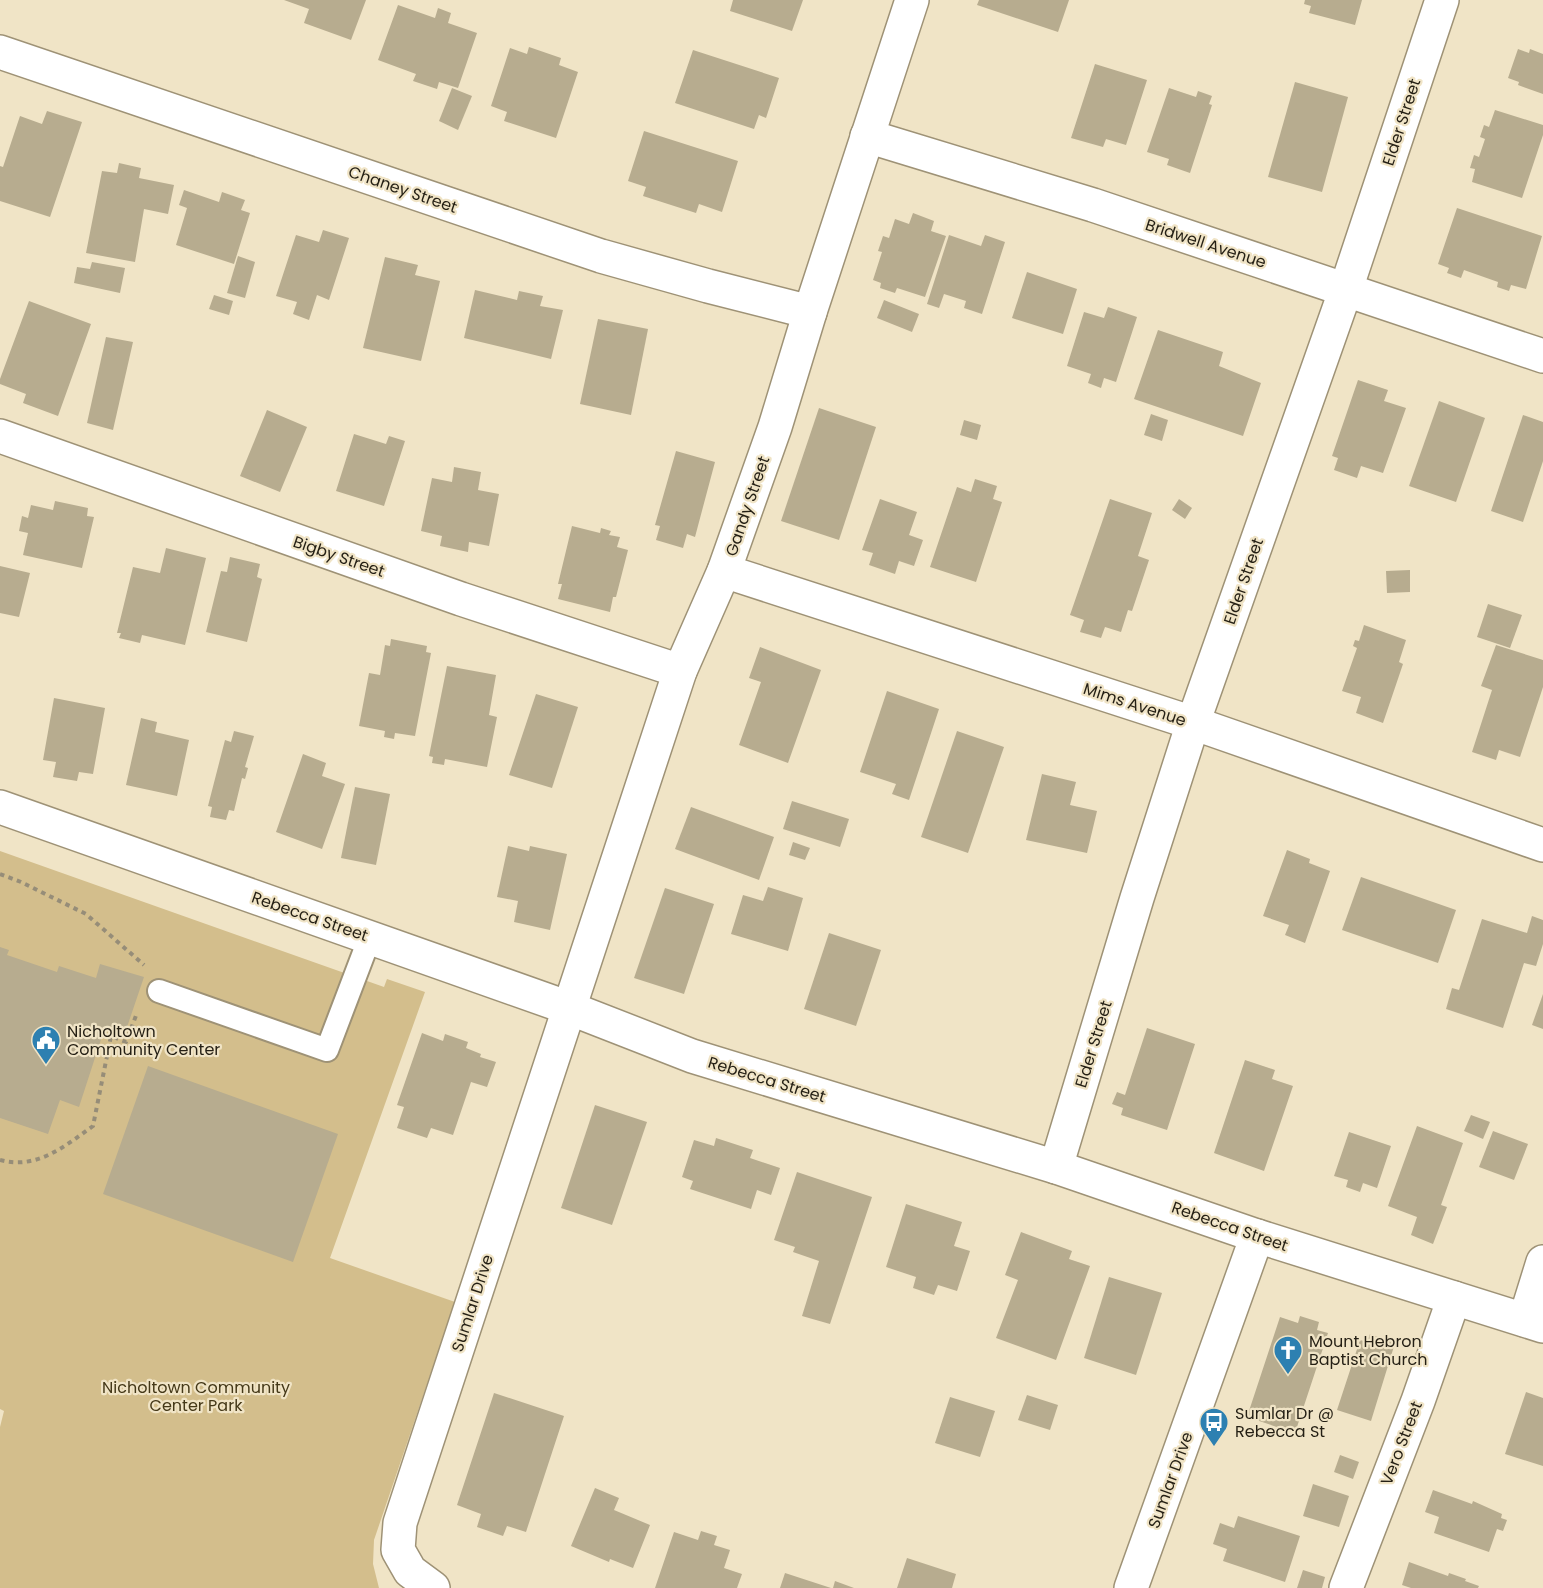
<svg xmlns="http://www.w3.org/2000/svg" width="1543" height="1588" viewBox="0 0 1543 1588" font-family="Poppins,sans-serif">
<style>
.green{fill:#d3be8c}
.building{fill:#b7ac8f}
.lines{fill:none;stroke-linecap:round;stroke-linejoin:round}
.service-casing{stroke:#9e9276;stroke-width:26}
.minor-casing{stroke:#9e9276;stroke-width:36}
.path{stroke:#968d78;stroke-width:4;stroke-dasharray:4.5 4.5;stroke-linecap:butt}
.service{stroke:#fff;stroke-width:22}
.minor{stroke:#fff;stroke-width:33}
.labels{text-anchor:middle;stroke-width:4.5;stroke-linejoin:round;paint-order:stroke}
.street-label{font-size:16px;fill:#241f14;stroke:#f0e4c6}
.poi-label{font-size:16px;fill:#241f14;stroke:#f0e4c6;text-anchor:start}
.park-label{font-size:16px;fill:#443818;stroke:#f0e4c6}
</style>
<rect width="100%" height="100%" fill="#f0e4c6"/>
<path class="green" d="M0 851 384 987 387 979 425 992 330 1258 455 1302 374 1540 373 1564 379 1588H0V1427L4 1411 0 1409Z"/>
<g class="building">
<path d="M284 0H366L351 40 304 23 309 9Z"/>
<path d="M733 0H803L792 31 730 11Z"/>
<path d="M979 0H1069L1058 32 977 5Z"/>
<path d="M1305 0H1362L1355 25 1309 13 1311 6 1304 4Z"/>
<path d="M398 5 435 18 438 8 451 13 448 23 477 33 458 88 439 82 437 89 413 81 416 74 378 60Z"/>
<path d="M529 47 561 58 559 65 578 72 556 138 504 121 507 112 491 106 510 48 527 54Z"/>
<path d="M1518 49 1529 53 1530 49 1543 54V94L1518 85 1519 82 1508 78Z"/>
<path d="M693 50 779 78 766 118 759 115 754 129 675 103Z"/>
<path d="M1095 64 1147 80 1126 145 1106 139 1103 147 1071 138Z"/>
<path d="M1295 82 1348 97 1322 192 1268 177Z"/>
<path d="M452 88 472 96 458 130 439 121Z"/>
<path d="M1169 88 1196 97 1198 91 1212 96 1209 104 1212 105 1190 173 1167 165 1169 159 1147 152Z"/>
<path d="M1495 110 1543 125V135L1522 198 1472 182 1475 169 1470 168 1474 155 1479 157 1485 139 1480 137 1484 125 1489 127Z"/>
<path d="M47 111 82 122 50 217 0 201V166L3 167 20 116 42 124Z"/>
<path d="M644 131 738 161 722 212 699 204 696 213 643 196 646 187 628 181Z"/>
<path d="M119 163 141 168 139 178 174 185 168 214 144 209 135 262 86 253 102 171 117 173Z"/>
<path d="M184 190 219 202 222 192 245 200 241 210 250 213 234 264 176 245 187 208 179 205Z"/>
<path d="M1457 208 1542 236 1526 289 1511 285 1509 291 1497 287 1498 282 1464 270 1461 278 1447 273 1449 268 1438 264Z"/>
<path d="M913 213 934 221 931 231 946 236 925 297 897 288 895 293 880 288 881 283 873 280 882 252 878 251 883 236 889 238 895 219 909 224Z"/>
<path d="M323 230 349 238 329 300 317 295 309 320 293 314 297 302 276 296 296 235 319 242Z"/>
<path d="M949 235 981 246 985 235 1005 242 982 314 964 308 966 301 944 294 939 308 927 304Z"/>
<path d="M238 256 255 262 245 298 227 293Z"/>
<path d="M385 257 418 265 415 275 440 281 421 361 363 348Z"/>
<path d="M92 262 125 268 120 293 74 283 77 267 90 269Z"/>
<path d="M1027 272 1077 289 1063 334 1012 318Z"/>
<path d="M475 290 517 300 519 291 543 296 540 306 563 310 551 359 464 338Z"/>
<path d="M214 295 233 301 229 315 209 309Z"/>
<path d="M884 300 919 314 912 332 877 318Z"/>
<path d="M29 301 91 324 58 416 23 403 26 394 0 384V379Z"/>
<path d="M1108 307 1137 317 1116 382 1104 378 1101 388 1088 383 1091 374 1067 366 1084 312 1104 318Z"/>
<path d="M598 319 648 329 631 415 580 404Z"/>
<path d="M1158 330 1223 352 1219 366 1261 383 1243 436 1134 399Z"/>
<path d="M106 337 133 342 113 430 87 423Z"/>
<path d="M1358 380 1388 390 1384 401 1406 408 1383 473 1361 466 1357 478 1334 470 1338 458 1332 456Z"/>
<path d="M1439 401 1485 418 1456 502 1409 486Z"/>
<path d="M819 408 876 427 839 540 781 521Z"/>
<path d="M267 410 307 427 280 492 240 476Z"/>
<path d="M1151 414 1168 420 1162 441 1144 435Z"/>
<path d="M1523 415 1543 422V461L1523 522 1491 511Z"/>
<path d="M964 420 981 425 977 440 960 435Z"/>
<path d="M354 434 386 444 389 436 405 441 384 506 336 491Z"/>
<path d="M676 451 715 462 695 537 687 534 683 548 656 540 660 526 655 525Z"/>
<path d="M454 467 481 472 478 490 499 494 489 546 469 542 468 552 440 546 442 536 421 531 432 478 452 482Z"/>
<path d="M975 479 997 486 993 499 1002 502 976 582 930 567 957 487 971 492Z"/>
<path d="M880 499 917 512 909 535 923 540 914 566 899 561 895 574 869 565 873 553 862 550Z"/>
<path d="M1110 499 1152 513 1138 556 1149 560 1132 611 1128 610 1121 632 1105 627 1101 638 1080 632 1084 620 1070 615Z"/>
<path d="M1179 499 1192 508 1185 519 1172 510Z"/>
<path d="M55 501 88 508 87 516 94 517 82 568 23 555 28 533 19 531 22 516 28 518 31 505 53 510Z"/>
<path d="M572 526 600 533 601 528 611 531 609 535 620 537 617 547 628 550 616 597H613L610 612 558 599 562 584H558Z"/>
<path d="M166 548 206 558 185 645 142 635 140 643 119 638 121 633H117L133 567 160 573Z"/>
<path d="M230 557 260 564 257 577 262 579 247 642 206 632 221 571 227 572Z"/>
<path d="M0 566 30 573 19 617 0 613Z"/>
<path d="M1410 570V592L1387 593 1386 571Z"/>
<path d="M1488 604 1522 615 1510 648 1477 637Z"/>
<path d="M1364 625 1406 640 1399 662 1403 664 1383 723 1356 713 1361 697 1342 691 1357 648 1353 646 1355 640 1359 641Z"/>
<path d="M391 639 427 646 426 652 431 653 415 736 395 733 394 739 384 737 385 731 359 726 369 673 380 675 385 645 390 646Z"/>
<path d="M1496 645 1543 660V687L1520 757 1499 750 1496 760 1472 752 1492 690 1481 686Z"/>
<path d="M760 647 821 670 788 763 739 745 761 682 749 678Z"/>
<path d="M447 666 496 675 489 715 497 717 487 767 445 759 444 765 432 763 433 757 429 756Z"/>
<path d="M887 691 939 709 909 800 892 794 896 784 860 772Z"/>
<path d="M536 694 578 707 552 788 509 775Z"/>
<path d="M54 698 105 708 93 774 79 772 77 781 53 777 56 762 43 760Z"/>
<path d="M141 718 157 722 155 732 189 740 177 796 126 785Z"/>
<path d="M234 731 254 736 245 767 248 768 245 779 242 778 234 811 229 810 226 820 210 817 212 807 208 806 225 740 231 742Z"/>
<path d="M957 731 1004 747 968 853 921 837Z"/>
<path d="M303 754 326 763 322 776 345 784 322 849 276 832Z"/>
<path d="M1042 774 1076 782 1070 805 1097 811 1087 853 1026 840Z"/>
<path d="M355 787 390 794 376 865 341 858Z"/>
<path d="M792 801 849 819 840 847 783 829Z"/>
<path d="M691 807 774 837 759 880 675 849Z"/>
<path d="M793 842 810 848 805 860 789 855Z"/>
<path d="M508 846 529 851 530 846 567 854 550 930 514 922 518 901 497 897Z"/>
<path d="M1287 850 1310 859 1309 863 1330 871 1305 943 1285 935 1289 925 1263 916Z"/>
<path d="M1361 877 1456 910 1438 963 1342 930Z"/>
<path d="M768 887 803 898 788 951 731 934 743 895 763 901Z"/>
<path d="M665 888 714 904 684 994 634 978Z"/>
<path d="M1532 916 1543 920V944L1536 966 1524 963 1503 1028 1446 1009 1452 988 1459 990 1482 919 1527 933Z"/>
<path d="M829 933 881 950 856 1026 804 1009Z"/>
<path d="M0 947 9 950 7 955 57 972 59 966 96 978 100 964 144 977 125 1033 105 1027 79 1107 60 1100 48 1134 0 1118Z"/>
<path d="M1543 994V1029L1532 1025Z"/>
<path d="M1147 1028 1195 1044 1167 1130 1121 1115 1123 1108 1112 1104 1117 1092 1125 1095Z"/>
<path d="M422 1033 443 1041 445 1034 468 1042 466 1048 481 1054 480 1057 496 1062 487 1087 471 1082 453 1135 431 1128 427 1138 397 1128 404 1107 397 1105Z"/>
<path d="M1245 1060 1275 1070 1272 1079 1293 1086 1264 1171 1214 1153Z"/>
<path d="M148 1066 338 1134 293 1262 103 1194Z"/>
<path d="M595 1105 647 1122 612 1225 561 1208Z"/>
<path d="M1471 1115 1490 1122 1483 1139 1464 1131Z"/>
<path d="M1417 1126 1463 1143 1441 1205 1447 1207 1433 1244 1411 1235 1417 1217 1388 1206Z"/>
<path d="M1493 1131 1528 1144 1514 1180 1479 1167Z"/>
<path d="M1349 1132 1391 1146 1377 1188 1363 1183 1360 1192 1346 1187 1348 1180 1334 1176Z"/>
<path d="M716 1138 753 1150 750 1158 780 1168 771 1195 757 1190 751 1209 690 1189 693 1181 682 1177 694 1140 714 1146Z"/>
<path d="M797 1172 872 1197 830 1324 802 1316 819 1261 793 1252 795 1247 774 1240Z"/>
<path d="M906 1204 962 1222 954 1246 970 1251 957 1291 938 1285 934 1295 913 1288 916 1277 886 1267Z"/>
<path d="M1021 1232 1072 1251 1069 1259 1090 1266 1056 1360 996 1338 1018 1280 1005 1275Z"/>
<path d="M1109 1277 1162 1293 1136 1375 1084 1358Z"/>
<path d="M1300 1316 1319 1322 1317 1330 1328 1333 1295 1433 1247 1417 1280 1317 1298 1323Z"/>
<path d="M1370 1334 1395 1343 1371 1421 1337 1410 1360 1340 1367 1342Z"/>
<path d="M1526 1392 1543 1398V1466L1505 1454Z"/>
<path d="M494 1393 564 1416 526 1532 507 1526 503 1536 477 1527 481 1514 457 1505Z"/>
<path d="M1027 1395 1058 1405 1050 1430 1018 1420Z"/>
<path d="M950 1397 995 1411 980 1457 935 1443Z"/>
<path d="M1340 1455 1359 1462 1353 1479 1334 1472Z"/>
<path d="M1313 1484 1349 1496 1339 1527 1303 1516Z"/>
<path d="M595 1488 619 1498 614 1510 650 1525 633 1568 610 1559 609 1562 571 1546Z"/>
<path d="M1433 1490 1472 1504 1473 1501 1502 1514 1501 1518 1507 1520 1503 1531 1497 1529 1489 1552 1434 1533 1439 1517 1425 1512Z"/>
<path d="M1238 1516 1300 1536 1285 1582 1223 1561 1227 1549 1213 1544 1220 1523 1234 1528Z"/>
<path d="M701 1531 717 1536 714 1545 730 1550 724 1568 742 1574 737 1588H655L674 1532 698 1540Z"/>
<path d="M907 1558 956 1574 952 1588H897Z"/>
<path d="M1409 1562 1448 1576 1449 1573 1466 1579 1465 1581 1479 1586 1478 1588H1411L1402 1585Z"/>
<path d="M1303 1570 1325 1577 1322 1588H1297Z"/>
<path d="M785 1573 831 1588H780Z"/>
<path d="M835 1581 854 1588H833Z"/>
</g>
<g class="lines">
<g class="service-casing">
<path id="service" d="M159 991 327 1050 370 937"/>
</g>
<g class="minor-casing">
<g id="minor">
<path d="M0 52 601 256 708 286 810 312"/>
<path d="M867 136 1093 205 1543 356"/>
<path d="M0 436 461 599 680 671"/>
<path d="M724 571 1193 723 1543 845"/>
<path d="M0 807 569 1008 692 1056 1056 1167 1257 1236 1543 1326"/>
<path d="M1056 1167 1137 898 1193 723 1346 289 1442 0"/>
<path d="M1525 1320 1543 1262"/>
<path d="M433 1588 410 1571 398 1550 400 1523 680 671 724 571 775 427 810 312 912 0"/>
<path d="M1131 1588 1257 1236"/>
<path d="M1346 1588 1418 1401 1454 1298"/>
</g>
</g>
<g class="path">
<path d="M0 874 21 882 86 914 144 965"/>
<path d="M0 1160C37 1170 65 1146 93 1126L111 1036 126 1042 137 1013"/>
</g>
<use href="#service" class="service"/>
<use href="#minor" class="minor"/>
</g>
<defs>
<g id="civic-pin" transform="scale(1.5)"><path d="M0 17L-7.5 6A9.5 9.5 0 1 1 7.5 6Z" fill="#2d80b1" stroke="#f0e4c6"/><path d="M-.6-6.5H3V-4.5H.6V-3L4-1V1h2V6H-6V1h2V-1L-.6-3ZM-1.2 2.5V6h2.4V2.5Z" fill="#fff"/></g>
<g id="church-pin" transform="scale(1.5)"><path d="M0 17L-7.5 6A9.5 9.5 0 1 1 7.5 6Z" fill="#2d80b1" stroke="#f0e4c6"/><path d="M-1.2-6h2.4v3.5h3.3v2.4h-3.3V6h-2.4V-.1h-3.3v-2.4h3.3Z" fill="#fff"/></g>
<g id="bus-pin" transform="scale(1.5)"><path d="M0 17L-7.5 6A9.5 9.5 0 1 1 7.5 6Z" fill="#2d80b1" stroke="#f0e4c6"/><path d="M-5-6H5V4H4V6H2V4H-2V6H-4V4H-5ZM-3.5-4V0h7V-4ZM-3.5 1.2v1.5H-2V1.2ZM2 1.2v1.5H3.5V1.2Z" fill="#fff"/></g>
</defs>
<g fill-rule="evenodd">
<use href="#civic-pin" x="46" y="1040"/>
<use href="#church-pin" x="1288" y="1350"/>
<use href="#bus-pin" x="1214" y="1422"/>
</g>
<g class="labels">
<g class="street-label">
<text transform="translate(1401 122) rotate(-72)" y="6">Elder Street</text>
<text transform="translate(403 189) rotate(19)" y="6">Chaney Street</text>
<text transform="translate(1206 243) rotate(18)" y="6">Bridwell Avenue</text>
<text transform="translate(747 506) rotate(-71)" y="6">Gandy Street</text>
<text transform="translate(339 556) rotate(19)" y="6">Bigby Street</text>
<text transform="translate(1243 581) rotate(-71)" y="6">Elder Street</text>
<text transform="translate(1135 704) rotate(18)" y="6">Mims Avenue</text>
<text transform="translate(310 916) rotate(19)" y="6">Rebecca Street</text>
<text transform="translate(1093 1044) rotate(-73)" y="6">Elder Street</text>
<text transform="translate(767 1079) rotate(17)" y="6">Rebecca Street</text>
<text transform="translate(1230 1226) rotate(19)" y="6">Rebecca Street</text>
<text transform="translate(472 1303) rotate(-72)" y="6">Sumlar Drive</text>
<text transform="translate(1401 1443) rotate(-69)" y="6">Vero Street</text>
<text transform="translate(1170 1480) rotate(-70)" y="6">Sumlar Drive</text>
</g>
<g class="poi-label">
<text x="67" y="1037">Nicholtown<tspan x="67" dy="18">Community Center</tspan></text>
<text x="1309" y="1347">Mount Hebron<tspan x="1309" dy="18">Baptist Church</tspan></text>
<text x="1235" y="1419">Sumlar Dr @<tspan x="1235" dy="18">Rebecca St</tspan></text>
</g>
<g class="park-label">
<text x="196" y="1393">Nicholtown Community<tspan x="196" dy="18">Center Park</tspan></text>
</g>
</g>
</svg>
